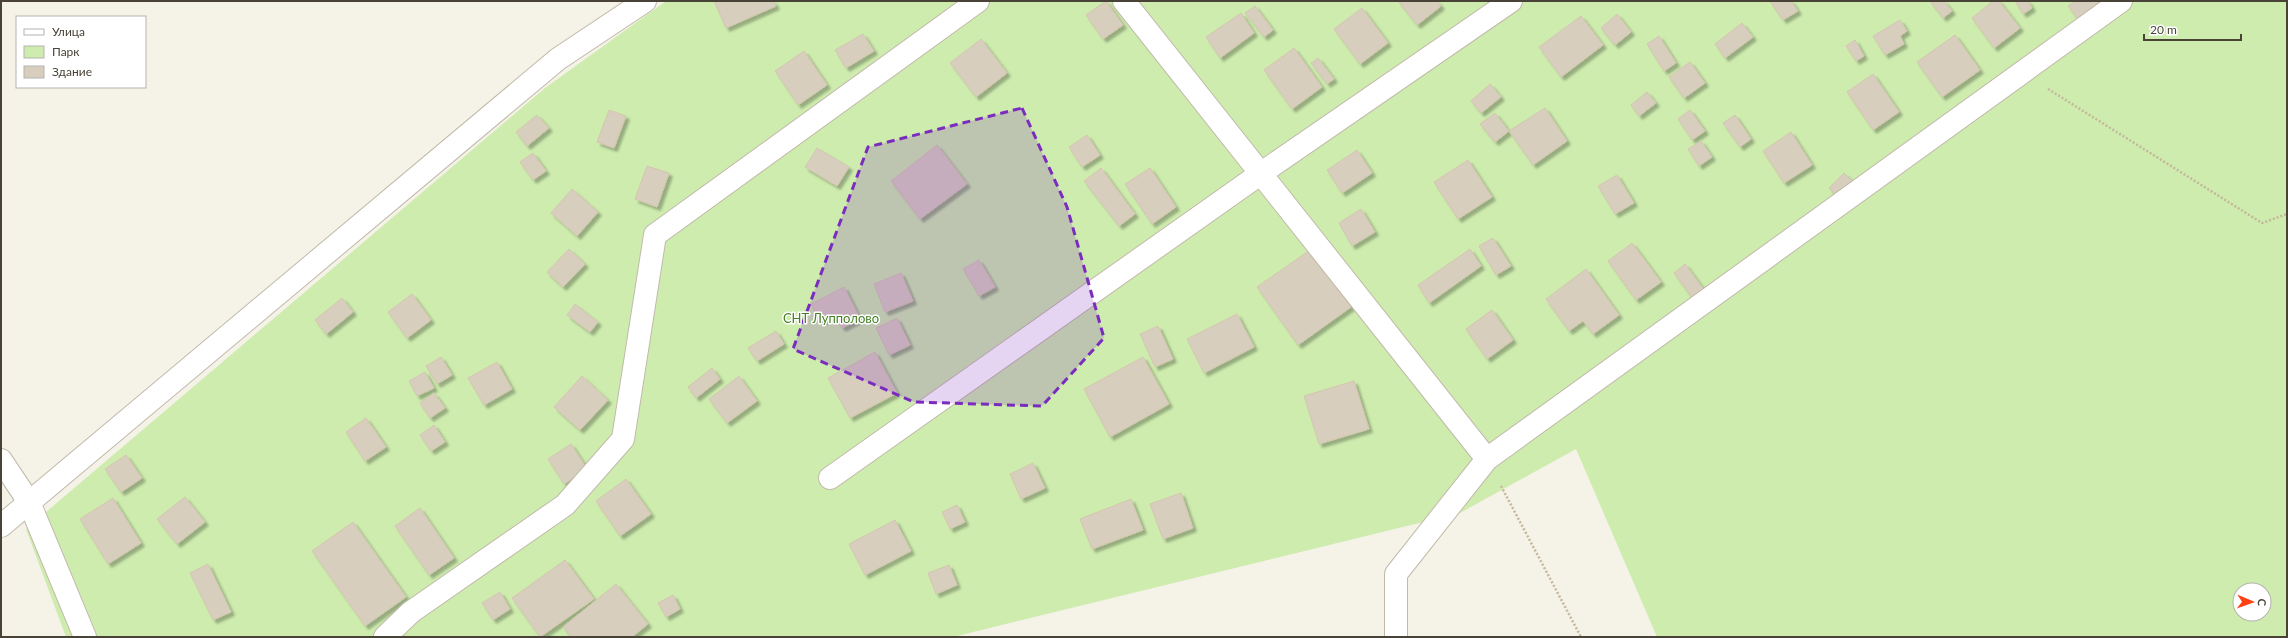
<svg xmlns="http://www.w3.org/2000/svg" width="2288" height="638" viewBox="0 0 2288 638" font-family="Lato,sans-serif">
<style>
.green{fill:#ceecae;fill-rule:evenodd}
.building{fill:#d8cebd;stroke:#d3c6af;filter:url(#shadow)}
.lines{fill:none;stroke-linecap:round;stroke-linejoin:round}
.minor-casing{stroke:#c1baaa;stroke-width:24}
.path{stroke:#c4b79a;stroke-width:2.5;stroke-dasharray:2 2;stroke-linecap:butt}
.minor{stroke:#fff;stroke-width:22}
.marked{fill:#7b2cbf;fill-opacity:0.2;stroke:#7b2cbf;stroke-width:3;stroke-dasharray:8 5;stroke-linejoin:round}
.labels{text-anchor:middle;stroke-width:3;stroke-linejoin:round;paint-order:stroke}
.park-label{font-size:13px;fill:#448024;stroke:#fff}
</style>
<defs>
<filter id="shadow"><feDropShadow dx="3.5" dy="3.5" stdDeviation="1" flood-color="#0004"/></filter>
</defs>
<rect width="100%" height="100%" fill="#f5f2e8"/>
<path class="green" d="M666 1H2287V637H1657L1576 449 1460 513 953 637H66L26 529 545 88ZM2240 590H2264V614H2240Z"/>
<g class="building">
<path d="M714 1H773L776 6 726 28Z"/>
<path d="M1106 1 1123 25 1103 39 1086 15Z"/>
<path d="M1398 1H1437L1441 6 1417 25Z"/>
<path d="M1770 1H1791L1798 11 1783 20Z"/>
<path d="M1930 1H1944L1952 11 1943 18Z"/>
<path d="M1993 1H1999L2020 28 1994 48 1972 18Z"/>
<path d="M2015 1H2028L2032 8 2023 14Z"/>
<path d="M2075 1H2104L2079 20 2068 6Z"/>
<path d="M1255 6 1273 30 1264 37 1245 13Z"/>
<path d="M1362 8 1388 43 1360 64 1334 29Z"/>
<path d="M1241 13 1254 33 1220 58 1206 37Z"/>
<path d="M1617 14 1631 32 1615 45 1601 28Z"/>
<path d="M1581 16 1603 45 1561 77 1539 47Z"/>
<path d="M1900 20 1907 31 1900 36 1904 44 1885 55 1873 36Z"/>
<path d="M1742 23 1753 37 1725 58 1715 44Z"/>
<path d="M863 34 874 51 846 68 835 50Z"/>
<path d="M1955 35 1980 70 1942 97 1917 62Z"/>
<path d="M1659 36 1676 63 1664 71 1647 44Z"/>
<path d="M981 39 1007 73 976 97 950 63Z"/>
<path d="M1855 40 1864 56 1856 61 1846 46Z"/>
<path d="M1294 48 1322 87 1292 109 1264 70Z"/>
<path d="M804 51 827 85 798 105 775 71Z"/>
<path d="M1318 58 1334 79 1327 84 1311 63Z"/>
<path d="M1690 62 1705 83 1684 98 1669 77Z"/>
<path d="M1873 74 1899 112 1873 130 1847 92Z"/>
<path d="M1490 84 1501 97 1481 113 1471 101Z"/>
<path d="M1647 92 1656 103 1639 116 1631 105Z"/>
<path d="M1545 108 1567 141 1533 165 1509 131Z"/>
<path d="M609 110 626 116 614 148 597 142Z"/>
<path d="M1690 110 1705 131 1692 140 1678 119Z"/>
<path d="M1495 113 1509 131 1495 142 1480 124Z"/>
<path d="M537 115 549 128 527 146 516 132Z"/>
<path d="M1735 115 1751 139 1740 147 1723 123Z"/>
<path d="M1791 132 1812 165 1784 183 1763 151Z"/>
<path d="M1087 135 1100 155 1082 167 1069 147Z"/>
<path d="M1701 141 1712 157 1699 166 1688 149Z"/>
<path d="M937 145 967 184 920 219 891 181Z"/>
<path d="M817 148 849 167 837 186 805 167Z"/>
<path d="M1357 150 1372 173 1342 193 1327 170Z"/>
<path d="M533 153 546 171 533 180 520 162Z"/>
<path d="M1468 160 1492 197 1458 219 1434 182Z"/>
<path d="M647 166 669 173 657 207 635 199Z"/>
<path d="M1101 168 1135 214 1119 226 1084 181Z"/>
<path d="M1150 168 1176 207 1152 224 1125 184Z"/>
<path d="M1844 173 1854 183 1839 199 1829 188Z"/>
<path d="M1617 175 1634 203 1615 214 1598 186Z"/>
<path d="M572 189 598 212 577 236 551 213Z"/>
<path d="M1361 209 1375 232 1352 246 1339 223Z"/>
<path d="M1493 238 1511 266 1496 275 1479 246Z"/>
<path d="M1632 243 1661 282 1636 300 1608 261Z"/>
<path d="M569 249 585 264 563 287 547 272Z"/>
<path d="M1470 249 1481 266 1429 303 1418 285Z"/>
<path d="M1310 250 1351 307 1298 345 1257 287Z"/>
<path d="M979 260 995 287 979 296 963 269Z"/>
<path d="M1685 264 1705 291 1693 299 1674 273Z"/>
<path d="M1586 269 1619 315 1593 334 1583 321 1569 331 1546 299Z"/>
<path d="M901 273 913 301 885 312 874 284Z"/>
<path d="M844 287 860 319 842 328 834 315 820 322 811 304Z"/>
<path d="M412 294 431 320 407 338 388 312Z"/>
<path d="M342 298 353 312 326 334 315 320Z"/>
<path d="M575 304 598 322 590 332 567 315Z"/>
<path d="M1492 310 1513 340 1487 359 1466 329Z"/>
<path d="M1237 314 1254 347 1204 373 1187 339Z"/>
<path d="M897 318 910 345 889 355 876 328Z"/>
<path d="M1158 326 1173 359 1155 367 1140 334Z"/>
<path d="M776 331 784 344 757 361 748 348Z"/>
<path d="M875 352 897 393 850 418 828 378Z"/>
<path d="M441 357 452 375 437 384 426 366Z"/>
<path d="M1143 357 1169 404 1110 437 1084 389Z"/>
<path d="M497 362 512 389 484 405 468 378Z"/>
<path d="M712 368 720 379 696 398 688 387Z"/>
<path d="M425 372 434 388 417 396 409 381Z"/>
<path d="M582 376 608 400 580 430 554 407Z"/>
<path d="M739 376 757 401 727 423 709 399Z"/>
<path d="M1354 381 1369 429 1319 444 1304 396Z"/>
<path d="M434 393 445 408 430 418 420 403Z"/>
<path d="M366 418 386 447 365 461 346 432Z"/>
<path d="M434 425 445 442 431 451 420 435Z"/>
<path d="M571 444 587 469 564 484 548 459Z"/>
<path d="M126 455 142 478 121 492 105 469Z"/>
<path d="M1033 463 1045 488 1021 499 1010 474Z"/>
<path d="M626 479 651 514 620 536 596 501Z"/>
<path d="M1181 493 1193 528 1163 539 1150 504Z"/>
<path d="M185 497 205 522 177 544 157 519Z"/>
<path d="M113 498 141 543 108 564 80 519Z"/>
<path d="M1131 499 1143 530 1092 549 1080 519Z"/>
<path d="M957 505 965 522 950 529 942 512Z"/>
<path d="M420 508 454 558 429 575 395 526Z"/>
<path d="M895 520 911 551 865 575 849 544Z"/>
<path d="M353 522 406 597 365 626 312 551Z"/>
<path d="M565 560 594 599 540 637 512 598Z"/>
<path d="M208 564 231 612 213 620 190 573Z"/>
<path d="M949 565 957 585 936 594 928 573Z"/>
<path d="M616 584 648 624 632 637H571L563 627Z"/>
<path d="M500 592 510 609 493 620 482 603Z"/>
<path d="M673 595 680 609 666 617 658 603Z"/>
</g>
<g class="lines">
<g class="minor-casing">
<g id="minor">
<path d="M1124 1 1487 459"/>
<path d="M1 460 29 502 85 637"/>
<path d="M830 478 1260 174 1511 1"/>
<path d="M1 526 558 59 645 1"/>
<path d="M385 637 411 612 565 505 623 439 655 235 978 1"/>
<path d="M1396 637V574L1487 459 2121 1"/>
</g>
</g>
<g class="path">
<path d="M2048 89 2262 223 2287 214"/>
<path d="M1501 486 1581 637"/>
</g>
<use href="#minor" class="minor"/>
</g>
<path class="marked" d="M1022 108 1067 207 1104 338 1042 406 914 402 793 349 868 147Z"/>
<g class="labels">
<g class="park-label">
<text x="831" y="323">СНТ Лупполово</text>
</g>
</g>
<rect width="2288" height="638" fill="none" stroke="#494236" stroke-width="4"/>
<rect x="16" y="16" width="130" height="72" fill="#ffffff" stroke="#b6b3af"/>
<rect x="24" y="29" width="20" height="6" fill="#ffffff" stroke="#b6b3af"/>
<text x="52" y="36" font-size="12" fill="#494236">Улица</text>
<rect x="24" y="46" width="20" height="12" fill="#ceecae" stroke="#b6b3af"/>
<text x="52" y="56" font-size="12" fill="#494236">Парк</text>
<rect x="24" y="66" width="20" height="12" fill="#d8cebd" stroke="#b6b3af"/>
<text x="52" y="76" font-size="12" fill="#494236">Здание</text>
<g transform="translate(2252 602) rotate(92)"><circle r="19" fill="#ffffff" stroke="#b6b3af"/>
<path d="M0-3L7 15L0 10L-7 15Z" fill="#ff4115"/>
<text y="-6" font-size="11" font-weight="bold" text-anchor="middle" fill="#494236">С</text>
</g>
<path d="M2144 34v6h97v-6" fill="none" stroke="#494236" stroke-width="2"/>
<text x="2150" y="34" font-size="12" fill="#494236" stroke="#ffffff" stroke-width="3" paint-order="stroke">20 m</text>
</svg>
